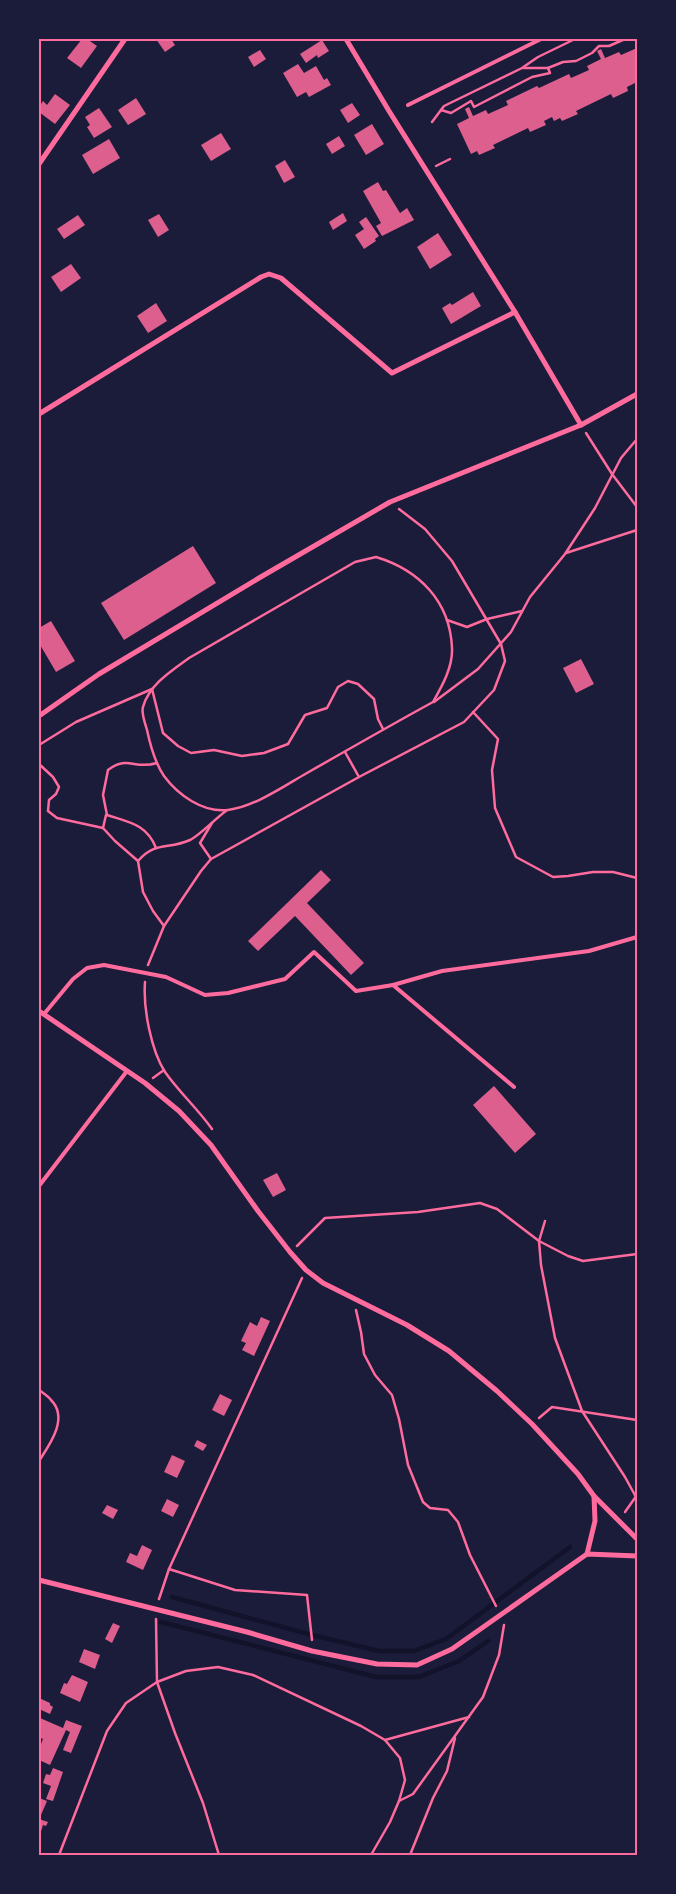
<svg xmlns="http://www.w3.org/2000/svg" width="676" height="1894" viewBox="0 0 676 1894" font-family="'Archivo Narrow',sans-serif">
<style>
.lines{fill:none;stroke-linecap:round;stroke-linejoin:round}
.stream{stroke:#12122b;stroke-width:4.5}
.building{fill:#dd5f8e}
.path{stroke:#ff6b9d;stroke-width:2.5}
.service{stroke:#ff6b9d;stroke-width:4}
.minor{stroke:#ff6b9d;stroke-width:5}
.neatline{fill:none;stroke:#ff6b9d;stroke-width:2}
</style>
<rect width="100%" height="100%" fill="#1b1b3a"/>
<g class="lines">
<g class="stream">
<path d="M172 1597 312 1635 379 1651H414L446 1639 570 1547"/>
<path d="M161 1622 376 1677H419L459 1661 488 1641"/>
</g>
</g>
<g class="building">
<path d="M82 39H87L97 46 81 68 67 58Z"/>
<path d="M156 39H171L175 45 165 52Z"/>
<path d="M322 40 329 51 318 58 317 55 306 63 300 54Z"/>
<path d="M637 48V82L627 87 628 91 613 98 611 94 576 111 578 114 562 121 560 118 554 121 552 117 544 121 546 125 530 132 528 128 493 145 495 148 479 155 477 151 471 154 457 124 469 118 465 109 469 107 473 116 486 110 488 114 508 105 506 101 537 86 539 88 569 74 571 78 589 70 587 66 601 59 597 51 601 49 605 58 619 52 621 55Z"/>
<path d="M260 50 266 59 254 67 248 57Z"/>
<path d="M298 64 304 73 316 66 324 80 327 78 331 85 309 97 306 92 297 97 283 73Z"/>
<path d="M55 94 70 105 55 124 39 112V107L43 101 47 105Z"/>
<path d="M136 98 146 114 128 125 118 110Z"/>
<path d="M352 103 360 115 348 123 340 110Z"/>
<path d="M99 108 112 127 94 138 87 127 90 125 85 117Z"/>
<path d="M372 124 384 144 366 155 354 135Z"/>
<path d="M221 133 231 149 211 161 201 145Z"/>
<path d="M339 136 345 146 332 154 326 144Z"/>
<path d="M109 139 120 158 93 174 82 155Z"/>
<path d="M285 160 295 177 284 183 275 166Z"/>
<path d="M378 182 383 191 386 190 400 213 407 208 414 220 382 236 376 226 381 223 363 191Z"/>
<path d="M343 213 347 221 333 230 329 222Z"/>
<path d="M159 214 169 230 158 237 148 220Z"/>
<path d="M78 215 85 225 64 239 57 229Z"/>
<path d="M366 217 379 236 375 239 376 241 364 249 355 235 364 229 359 222Z"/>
<path d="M438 233 452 255 430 269 417 247Z"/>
<path d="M71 264 81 278 61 292 51 277Z"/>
<path d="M473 292 481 306 451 324 442 308 450 303 452 305Z"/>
<path d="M156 303 167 321 148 333 137 316Z"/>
<path d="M193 546 216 583 124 640 101 603Z"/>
<path d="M51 621 75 661 56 672 39 643V628Z"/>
<path d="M581 659 594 684 576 693 563 668Z"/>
<path d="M321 870 331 880 307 903 364 963 351 975 295 916 258 951 248 941Z"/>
<path d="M494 1086 536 1134 515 1153 473 1105Z"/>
<path d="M277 1173 286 1190 273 1197 263 1180Z"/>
<path d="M261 1317 270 1321 254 1356 242 1350 246 1343 241 1341 250 1322 257 1326Z"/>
<path d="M220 1394 232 1400 224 1416 212 1410Z"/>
<path d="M197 1440 207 1445 203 1451 194 1446Z"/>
<path d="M172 1455 185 1461 177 1478 164 1472Z"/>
<path d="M167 1499 179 1505 173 1517 161 1511Z"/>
<path d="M107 1505 118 1510 113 1519 102 1513Z"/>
<path d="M142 1545 152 1550 143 1570 126 1562 130 1553 137 1556Z"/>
<path d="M113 1623 120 1626 112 1643 105 1639Z"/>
<path d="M84 1649 100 1655 95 1669 79 1662Z"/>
<path d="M72 1675 88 1682 80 1702 60 1693 64 1683 67 1684Z"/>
<path d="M39 1698 50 1703V1705L53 1707 50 1714 39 1709Z"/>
<path d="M40 1718 63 1728 66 1720 82 1726 71 1753 63 1750 70 1732 66 1730 50 1765 39 1760V1749L43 1739 39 1737Z"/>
<path d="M53 1768 63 1772 53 1801 46 1799 51 1786 43 1783 46 1774 50 1775Z"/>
<path d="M39 1798 47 1801 41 1815 39 1814Z"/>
<path d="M39 1819 48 1822 46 1826 43 1825 39 1838Z"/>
</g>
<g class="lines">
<g class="path">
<path d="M523 68H548"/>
<path d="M441 110 451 113 471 101 474 107 532 77 550 73 548 68 563 62 576 61 592 53 599 46H609L625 39"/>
<path d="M432 122 444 106 522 68 538 57 575 39"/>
<path d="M436 166 450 159"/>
<path d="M586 433 612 474 637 507"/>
<path d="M566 553 637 530"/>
<path d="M376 557C419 570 450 601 452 648 453 667 442 686 433 702 391 725 349 749 307 773 284 786 254 807 228 810 203 813 178 795 164 776 155 763 150 744 147 730 145 723 141 713 143 707 149 685 171 671 189 658L355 562Z"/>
<path d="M447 620 467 627 487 619 522 611"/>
<path d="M434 702 478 669 511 632 530 597 565 554 595 508 621 458 637 439"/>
<path d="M473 712 498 739 492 770 495 808 516 857 553 877 568 876 593 872H613L637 878"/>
<path d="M39 745 76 722 152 689 163 733 178 746 191 753 214 750 242 756 264 753 288 744 305 715 327 708 338 687 348 681 358 684 374 699 378 719 383 729"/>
<path d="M345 752 359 777"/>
<path d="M39 764 53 777 59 787 56 794 49 800 48 811 57 818 103 828 115 841 138 861"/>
<path d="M103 828 106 815"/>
<path d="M156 848C147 824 128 822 107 815L103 795 108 770C128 755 134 770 157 763"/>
<path d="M211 859 200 843 212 823"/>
<path d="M164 926 153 911 143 892 138 861C155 841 168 850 190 840 199 836 216 818 226 811"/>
<path d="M148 965 164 926 201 871 211 859 359 777 464 722 494 690 505 661 501 644 452 561 425 529 399 509"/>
<path d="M145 982C143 1008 151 1050 165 1072 179 1092 198 1109 212 1129"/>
<path d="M153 1078 164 1070"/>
<path d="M545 1221 539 1241 541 1265 555 1338 582 1411 625 1477 636 1497"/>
<path d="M297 1246 325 1218 418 1212 480 1203 497 1209 539 1241 568 1256 583 1261 637 1254"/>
<path d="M356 1310 361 1332 364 1354 375 1375 392 1395 399 1419 408 1465 423 1502 430 1508 448 1510 458 1522 470 1555 496 1606"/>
<path d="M39 1390C43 1393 48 1396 51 1400 69 1418 50 1444 39 1461"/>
<path d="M539 1418 552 1407 637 1420"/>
<path d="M625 1512 637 1495"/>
<path d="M169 1569 235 1590 307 1595 312 1640"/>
<path d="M159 1599 169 1569 302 1278"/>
<path d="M156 1619 157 1682 175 1733 203 1803 219 1855"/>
<path d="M385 1740 469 1717"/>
<path d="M399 1801 413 1794 483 1697 499 1655 504 1625"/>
<path d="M59 1855 107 1731 126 1703 157 1682 186 1671 218 1667 253 1675 361 1726 385 1740 400 1758 405 1780 399 1801 390 1822 371 1855"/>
<path d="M410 1855 433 1798 447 1771 455 1738"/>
</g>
<g class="service">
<path d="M408 105 541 39"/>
<path d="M393 985 442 971 589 951 637 937"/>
<path d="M44 1014 73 979 87 968 104 965 166 977 205 995 228 993 285 979 314 952 356 991 393 985 514 1087"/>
<path d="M39 1186 127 1071"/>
</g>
<g class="minor">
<path d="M346 39 389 111 515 312 581 425"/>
<path d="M39 164 125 39"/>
<path d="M39 414 261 277 269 274 281 278 392 373 515 312"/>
<path d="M39 716 99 674 259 578 390 502 581 425 637 394"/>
<path d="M39 1011 145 1083 179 1111 211 1145 258 1211 290 1252 306 1270 323 1283 407 1325 449 1351 497 1391 532 1424 578 1474 594 1496 637 1539"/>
<path d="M587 1554 595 1521 594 1496"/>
<path d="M39 1580 247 1632 312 1651 377 1664 417 1665 452 1649 587 1554 637 1556"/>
</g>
</g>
<rect width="676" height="1894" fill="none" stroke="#1b1b3a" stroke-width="80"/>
<rect x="40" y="40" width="596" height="1814" class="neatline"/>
</svg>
